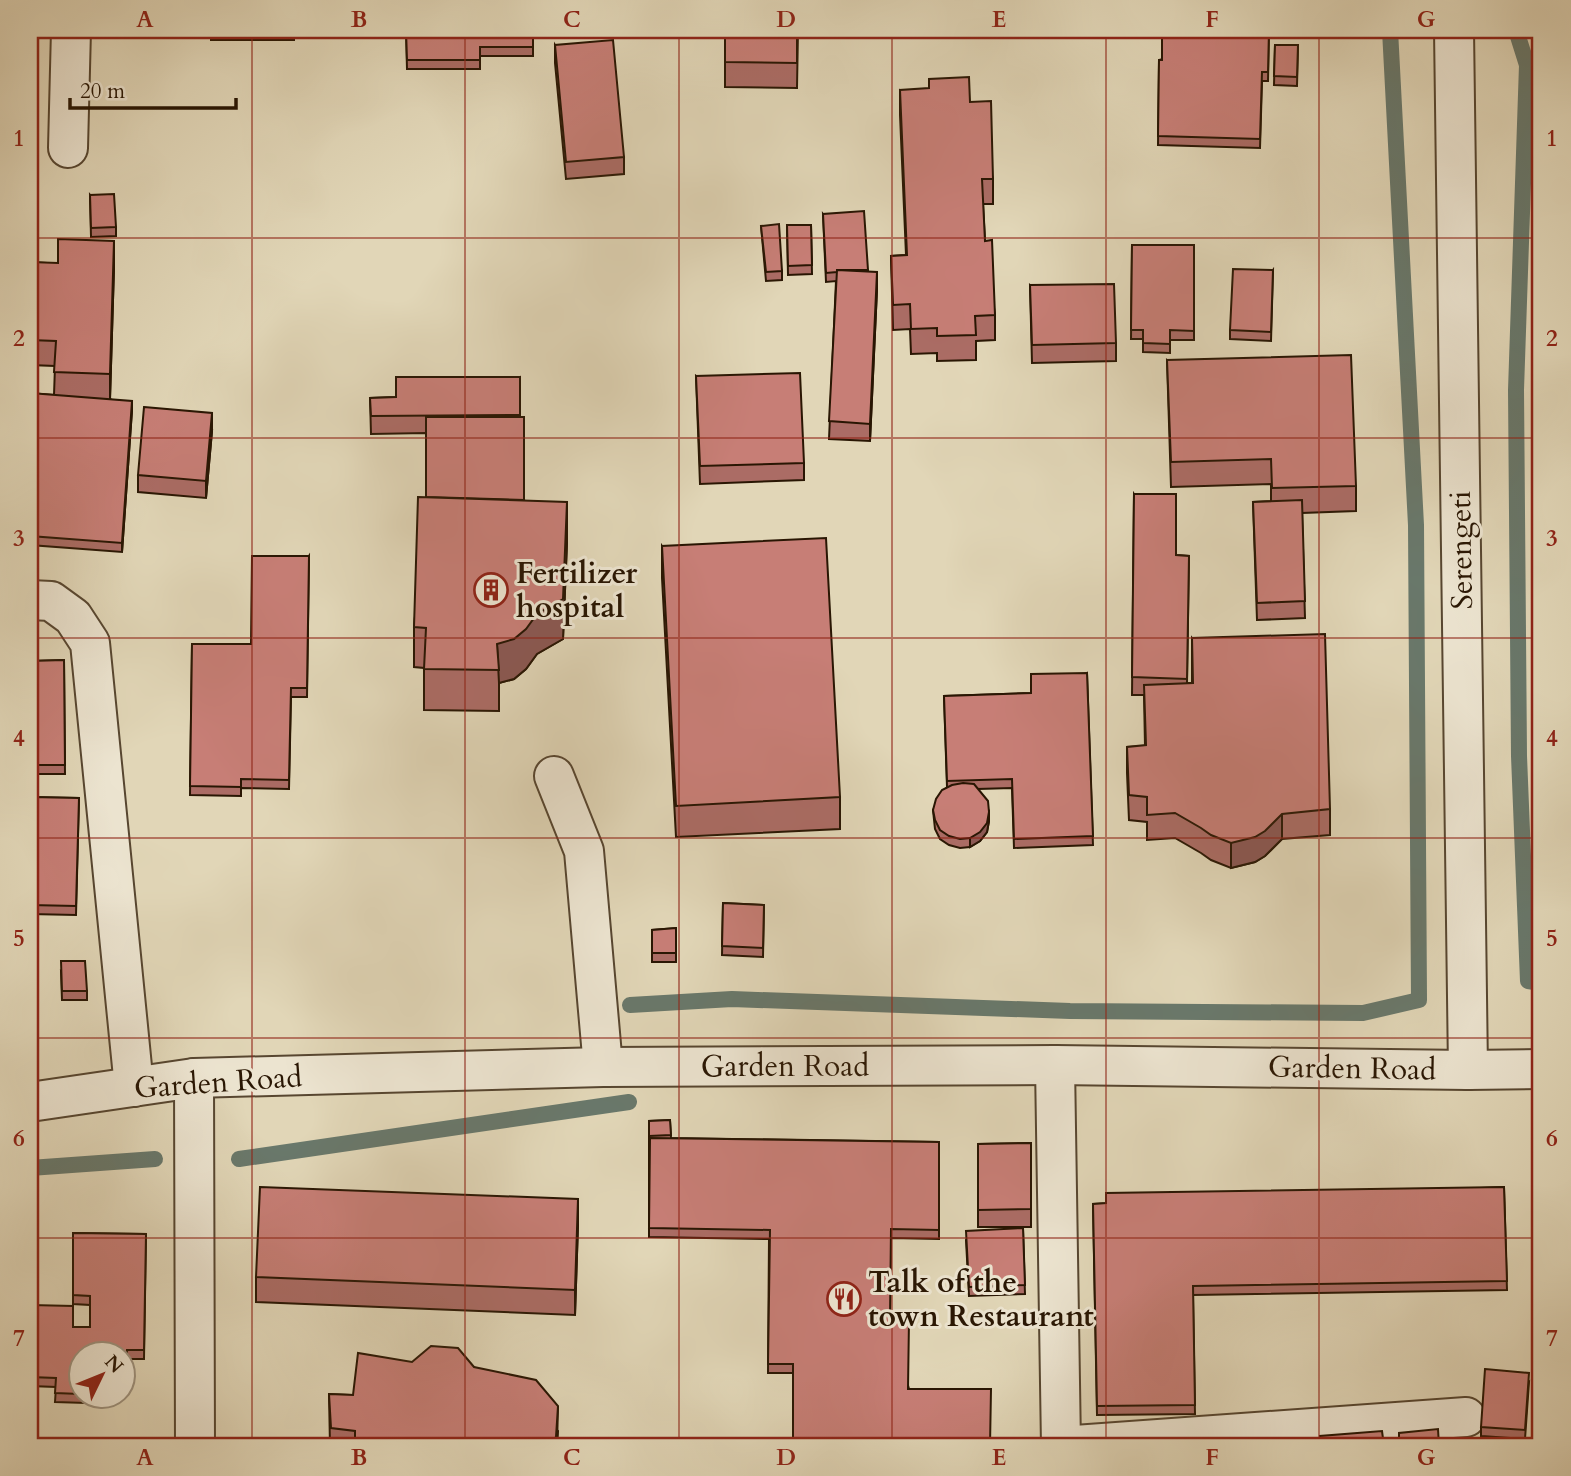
<svg xmlns="http://www.w3.org/2000/svg" width="1571" height="1476" viewBox="0 0 1571 1476" font-family="Cardo,serif">
<style>
.lines{fill:none;stroke-linecap:round;stroke-linejoin:round}
.stream{stroke:#69786b;stroke-width:16}
.minor-casing{stroke:#574630;stroke-width:42}
.minor{stroke:#ece4d0;stroke-width:38}
.wall{fill:#ab6c65;stroke:#291603;stroke-width:2}
.shaded-wall{fill:#8b5853;stroke:#291603;stroke-width:2}
.building{fill:#c77e76;stroke:#291603;stroke-width:2}
.grid{fill:none;stroke:#8f2418;stroke-width:2;stroke-opacity:0.55}
.labels{text-anchor:middle;stroke-width:6;stroke-linejoin:round;paint-order:stroke}
.street-label{font-size:30px;fill:#291603;stroke:#ece4d0}
.poi-label{font-size:30px;font-weight:bold;fill:#291603;stroke:#ece4d0;text-anchor:start}
.neatline{fill:none;stroke:#8f2418;stroke-width:2.5}
.grid-label{font-size:23px;text-anchor:middle;font-weight:bold;fill:#8f2418}
</style>
<rect width="100%" height="100%" fill="#e1d6b7"/>
<filter id="stains"><feTurbulence type="fractalNoise" baseFrequency=".00286" numOctaves="4"/><feColorMatrix values="0 0 0 0 .2 0 0 0 0 .09 0 0 0 0 .02 0 0 0 .5 -.17"/></filter>
<radialGradient id="worn" r=".72"><stop offset=".6" stop-color="#630" stop-opacity="0"/><stop offset="1" stop-color="#630" stop-opacity=".3"/></radialGradient>
<g class="lines">
<g class="stream">
<path d="M1516 30 1527 65 1516 390 1519 756 1528 981 1541 983"/>
<path d="M630 1005 732 999 1070 1011 1363 1013 1419 1000 1416 525 1390 30"/>
<path d="M239 1159 629 1102"/>
<path d="M30 1168 155 1159"/>
</g>
<g class="minor-casing">
<g id="minor">
<path d="M1454 30 1468 1070"/>
<path d="M68 148 71 30"/>
<path d="M30 600 51 601 73 617 90 643 134 1087"/>
<path d="M554 776 584 851 603 1067"/>
<path d="M1055 1065 1061 1446"/>
<path d="M194 1078 195 1446"/>
<path d="M30 1102 194 1078 603 1067 1055 1065 1468 1070 1541 1069"/>
<path d="M1061 1446 1466 1417"/>
</g>
</g>
<use href="#minor" class="minor"/>
</g>
<g class="wall">
<path d="M132 30H154L132 32Z"/>
<rect x="211" y="30" width="83" height="10"/>
<path d="M406 30H533V56H480V69H407Z"/>
<path d="M638 30H706V37L638 35Z"/>
<path d="M725 30H798L797 88 725 87Z"/>
<path d="M1269 30 1268 81H1262L1260 148 1158 145 1159 60Z"/>
<path d="M555 45 624 157V174L566 179 555 63Z"/>
<path d="M1275 45H1298L1297 86 1274 85Z"/>
<path d="M900 90 970 102 993 179V204H983L985 241 995 315V340L976 341V360L937 361V353L911 354 910 329 893 330 891 256 906 255 900 115Z"/>
<path d="M90 195 116 227V236L91 237Z"/>
<path d="M823 214 868 271 877 289 870 441 829 439 836 281 826 282Z"/>
<path d="M787 225H811L812 274 788 275Z"/>
<path d="M761 226 782 271V280L766 281Z"/>
<path d="M1132 245H1194V340H1170V353L1143 352V339H1131Z"/>
<path d="M30 262 114 267 110 399 132 410 122 552 30 545V393L54 395 55 366 30 365Z"/>
<path d="M1273 270 1271 341 1230 339V330Z"/>
<path d="M1030 285 1116 343V361L1032 363Z"/>
<path d="M1167 360 1356 486V511L1302 513 1305 618 1257 620 1253 502 1271 501V484L1171 487Z"/>
<path d="M696 376 804 463V480L700 484Z"/>
<path d="M520 377V417L524 500 567 542 563 639 537 654 526 669 514 679 499 683V711L424 710V668L414 667V627L426 497V433L371 434 370 398 396 397Z"/>
<path d="M212 431 206 498 138 492V475Z"/>
<path d="M1134 494 1176 555 1189 556 1187 683H1192V638L1330 809V835L1282 839 1265 856 1255 862 1231 868 1211 860 1201 853 1175 838 1147 840V822L1129 820 1127 773V747L1145 746 1144 695H1132Z"/>
<path d="M662 546 840 797V829L676 837 662 578Z"/>
<path d="M309 556 307 697H291L289 789 241 788V796L190 795 192 644H251Z"/>
<path d="M64 660 65 774H30V661Z"/>
<path d="M1087 673 1093 845 1014 848 1012 788 978 789 989 821 987 832 980 841 970 847 960 848 949 845 940 839 935 829 933 810 947 787 944 696 1031 693Z"/>
<path d="M30 797 79 798 76 915 30 914Z"/>
<path d="M723 903 764 905 763 957 722 955Z"/>
<path d="M676 928V962H652V930Z"/>
<path d="M61 971 87 991V1000H62Z"/>
<path d="M670 1120 671 1138 939 1142V1239L891 1238 890 1319 909 1389 990 1446 793 1373H768L769 1239 649 1237V1121Z"/>
<path d="M1031 1143V1227H978V1144Z"/>
<path d="M1504 1187 1507 1290 1193 1295 1195 1414 1097 1415 1093 1204Z"/>
<path d="M578 1224 575 1315 256 1302V1277Z"/>
<path d="M1023 1228 1025 1294 969 1296 966 1240Z"/>
<path d="M73 1233 146 1234 144 1359H127L126 1375H122V1354H80V1396H86V1403L55 1402 56 1387 30 1386 31 1305 73 1327H90V1305L73 1304Z"/>
<path d="M474 1367 558 1431 557 1446H330L329 1394 353 1395Z"/>
<path d="M1529 1382 1525 1439 1481 1436V1427Z"/>
</g>
<g class="shaded-wall">
<path d="M114 241V267L110 399V374Z"/>
<path d="M877 272V289L870 441V424Z"/>
<path d="M132 401V410L122 552V543Z"/>
<path d="M212 413V431L206 498V481Z"/>
<path d="M567 502V542L563 639 537 654 526 669 514 679 499 683 497 644Z"/>
<path d="M989 812V821L987 832 980 841 970 847V838Z"/>
<path d="M1282 814V839L1265 856 1255 862 1231 868V843Z"/>
<path d="M578 1199V1224L575 1315V1290Z"/>
<path d="M558 1406 557 1446H547Z"/>
</g>
<g class="building">
<rect x="211" y="30" width="83" height="1"/>
<path d="M406 30H533V47H480V60H407Z"/>
<path d="M725 30H797V63L725 62Z"/>
<path d="M1162 30H1269L1268 72H1262L1260 139 1158 136 1159 60H1162Z"/>
<path d="M613 40 624 157 566 162 555 45Z"/>
<path d="M1275 45H1298L1297 77 1274 76Z"/>
<path d="M969 77 970 102 991 101 993 179H982L985 241 992 240 995 315 975 316 976 335 937 336V328L911 329 910 304 893 305 891 256 907 255 900 90 929 88V79Z"/>
<path d="M114 194 116 227 91 228 90 195Z"/>
<path d="M864 211 868 270H837V272L826 273 823 214Z"/>
<path d="M779 224 782 271 766 272 761 226Z"/>
<path d="M787 225H811L812 265 788 266Z"/>
<path d="M58 239 114 241 110 374 54 372 56 341 30 340V262L58 263Z"/>
<path d="M1132 245H1194V331L1170 330V344L1143 343V330H1131Z"/>
<path d="M1233 269 1273 270 1271 332 1230 330Z"/>
<path d="M837 270 877 272 870 424 829 421Z"/>
<path d="M1114 284 1116 343 1032 345 1030 285Z"/>
<path d="M1351 355 1356 486 1272 488 1271 459 1171 462 1167 360Z"/>
<path d="M800 373 804 463 700 466 696 376Z"/>
<path d="M396 377H520V415L371 416 370 398 396 397Z"/>
<path d="M30 393 132 401 122 543 30 536Z"/>
<path d="M144 407 212 413 206 481 138 475Z"/>
<path d="M426 417H524V500L426 497Z"/>
<path d="M1134 494H1176V555L1189 556 1187 679 1132 677Z"/>
<path d="M418 497 567 502 563 599 537 614 526 629 514 639 497 644 499 670 424 669 426 628 414 627Z"/>
<path d="M1302 500 1305 601 1257 603 1253 502Z"/>
<path d="M826 538 840 797 676 806 662 546Z"/>
<path d="M252 556H309L307 688H291L289 780 241 779V787L190 786 192 644H251Z"/>
<path d="M1325 634 1330 809 1282 814 1265 831 1255 837 1231 843 1211 835 1201 828 1175 813 1147 815V797L1129 795 1127 747 1146 745 1144 685 1193 683 1192 638Z"/>
<path d="M64 660 65 765H30V661Z"/>
<path d="M1087 673 1093 836 1014 839 1012 779 947 781 944 696 1031 693V674Z"/>
<path d="M963 783 974 784 988 801 989 812 987 823 980 832 970 838 960 839 949 836 940 830 935 820 933 810 936 799 942 790 952 785Z"/>
<path d="M30 797 79 798 76 906 30 905Z"/>
<path d="M723 903 764 905 763 948 722 946Z"/>
<path d="M676 928V953H652V930Z"/>
<path d="M61 961H85L87 991H62Z"/>
<path d="M670 1120 671 1135 649 1136V1121Z"/>
<path d="M650 1138 939 1142V1230L891 1229 890 1319 909 1320 908 1389H991L990 1446H793V1364H768L770 1230 649 1228Z"/>
<path d="M1031 1143V1209L978 1210V1144Z"/>
<path d="M260 1187 578 1199 575 1290 256 1277Z"/>
<path d="M1504 1187 1507 1281 1193 1286 1195 1405 1097 1406 1093 1204 1106 1203V1193Z"/>
<path d="M1023 1228 1025 1285 969 1287 966 1231Z"/>
<path d="M73 1233 146 1234 144 1350H127L126 1366H122V1354H80V1394L55 1393 56 1378 30 1377 31 1305 73 1306V1327H90V1296L73 1295Z"/>
<path d="M431 1346 458 1348 474 1367 536 1380 558 1406 556 1437 547 1446H355V1431L331 1428 329 1394 353 1395 358 1353 412 1362Z"/>
<path d="M1485 1369 1529 1373 1525 1430 1481 1427Z"/>
<path d="M1438 1429 1439 1446H1399V1433Z"/>
<path d="M1382 1431 1384 1446H1321L1320 1436Z"/>
</g>
<path class="grid" d="M252 30V1446M465 30V1446M679 30V1446M892 30V1446M1106 30V1446M1319 30V1446M30 238H1541M30 438H1541M30 638H1541M30 838H1541M30 1038H1541M30 1238H1541"/>
<defs>
<g id="building-ring" transform="scale(1.75)"><circle r="9.5" fill="#ece4d0" stroke="#8f2418" stroke-width="1.5"/><path d="M-4-6H4V6H1V3H-1V6H-4ZM-2.5-4.3h1.7v1.8h-1.7ZM.8-4.3h1.7v1.8H.8ZM-2.5-1h1.7V.8h-1.7ZM.8-1h1.7V.8H.8Z" fill="#8f2418"/></g>
<g id="restaurant-ring" transform="scale(1.75)"><circle r="9.5" fill="#ece4d0" stroke="#8f2418" stroke-width="1.5"/><path d="M-5-6h1v4h1v-4h1v4h1v-4h1v5L-1.5 .5V6h-2V.5L-5-1ZM5-6V6H3V1.5H1.5Q1.5-4 5-6Z" fill="#8f2418"/></g>
</defs>
<g fill-rule="evenodd">
<use href="#building-ring" x="491" y="590"/>
<use href="#restaurant-ring" x="844" y="1299"/>
</g>
<g class="labels">
<g class="street-label">
<text transform="translate(1461 550) rotate(-91)" y="10">Serengeti</text>
<text x="785" y="1076">Garden Road</text>
<text transform="translate(1352 1068) rotate(1)" y="10">Garden Road</text>
<text transform="translate(218 1082) rotate(-4)" y="10">Garden Road</text>
</g>
<g class="poi-label">
<text x="516" y="583">Fertilizer<tspan x="516" dy="34">hospital</tspan></text>
<text x="868" y="1292">Talk of the<tspan x="868" dy="34">town Restaurant</tspan></text>
</g>
</g>
<rect width="1571" height="1476" fill="none" stroke="#e1d6b7" stroke-width="77"/>
<g transform="translate(102 1375) rotate(47)"><circle r="33" fill="#ece4d0" stroke="#9e927e" stroke-width="2"/>
<path d="M0-5L12 26L0 18L-12 26Z" fill="#8f2418"/>
<text y="-10" font-size="19" font-weight="bold" text-anchor="middle" fill="#291603">N</text>
</g>
<path d="M70 98v10h166v-10" fill="none" stroke="#291603" stroke-width="3.5"/>
<text x="80" y="98" font-size="21" fill="#291603" stroke="#ece4d0" stroke-width="5" paint-order="stroke">20 m</text>
<rect x="38" y="38" width="1494" height="1400" class="neatline"/>
<g class="grid-label">
<text x="145" y="27">A</text>
<text x="359" y="27">B</text>
<text x="572" y="27">C</text>
<text x="786" y="27">D</text>
<text x="999" y="27">E</text>
<text x="1212" y="27">F</text>
<text x="1426" y="27">G</text>
<text x="19" y="146">1</text>
<text x="1552" y="146">1</text>
<text x="19" y="346">2</text>
<text x="1552" y="346">2</text>
<text x="19" y="546">3</text>
<text x="1552" y="546">3</text>
<text x="19" y="746">4</text>
<text x="1552" y="746">4</text>
<text x="19" y="946">5</text>
<text x="1552" y="946">5</text>
<text x="19" y="1146">6</text>
<text x="1552" y="1146">6</text>
<text x="19" y="1346">7</text>
<text x="1552" y="1346">7</text>
<text x="145" y="1465">A</text>
<text x="359" y="1465">B</text>
<text x="572" y="1465">C</text>
<text x="786" y="1465">D</text>
<text x="999" y="1465">E</text>
<text x="1212" y="1465">F</text>
<text x="1426" y="1465">G</text>
</g>
<rect width="100%" height="100%" filter="url(#stains)"/>
<rect width="100%" height="100%" fill="url(#worn)"/>
</svg>
